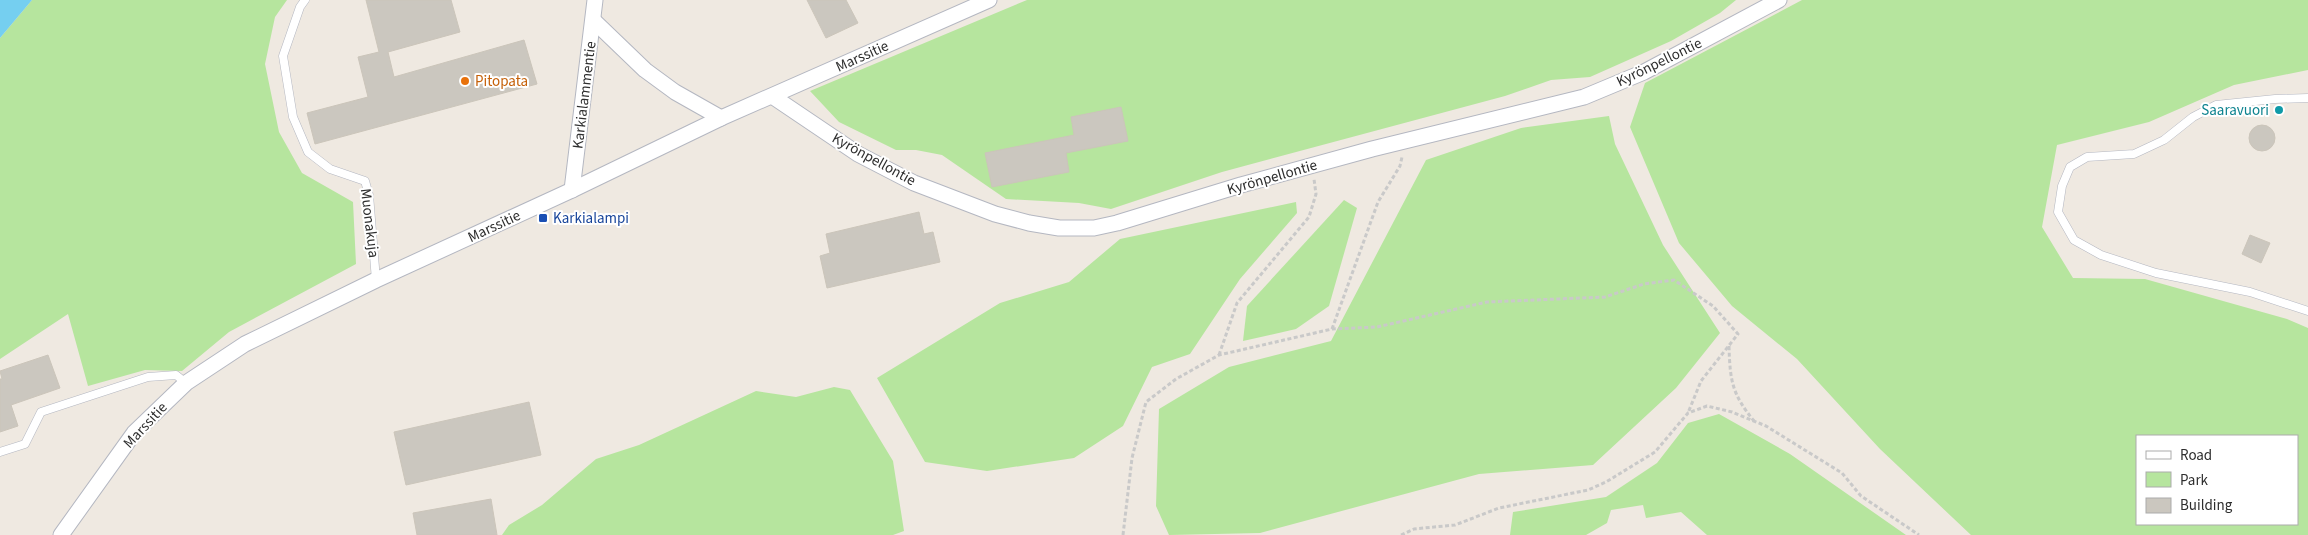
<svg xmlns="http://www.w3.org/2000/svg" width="2308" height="535" viewBox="0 0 2308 535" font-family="'Source Sans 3',sans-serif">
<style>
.green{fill:#b6e59e;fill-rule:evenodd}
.water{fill:#75cff0}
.building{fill:#cbc7bf;stroke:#cbc5ba}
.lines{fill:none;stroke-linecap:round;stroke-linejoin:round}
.service-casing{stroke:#b4b7c1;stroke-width:9}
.minor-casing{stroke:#b4b7c1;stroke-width:17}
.path{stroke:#c9c9c9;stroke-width:3;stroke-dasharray:4 2.5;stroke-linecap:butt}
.service{stroke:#fff;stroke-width:8}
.minor{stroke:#fff;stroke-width:15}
.food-dot{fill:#e8710a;stroke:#fff;stroke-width:2}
.culture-dot{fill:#0f9aa8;stroke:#fff;stroke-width:2}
.transit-dot{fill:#1a4fb4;stroke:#fff;stroke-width:2}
.labels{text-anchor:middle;stroke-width:4;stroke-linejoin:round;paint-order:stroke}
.street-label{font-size:15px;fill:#2e2e2e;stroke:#fff}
.food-label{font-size:15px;fill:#c56008;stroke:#fff;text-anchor:start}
.culture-label{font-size:15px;fill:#0d838f;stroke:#fff;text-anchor:end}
.transit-label{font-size:15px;fill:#164399;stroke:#fff;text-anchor:start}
</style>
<rect width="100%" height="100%" fill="#efe9e1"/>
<g class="green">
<path d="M32 0H287L275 17 265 64 279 132 302 173 353 202 356 264 229 332 182 371 145 370 88 386 68 314 0 359V38Z"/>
<path d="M1027 0H1736L1720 13 1671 41 1590 77 1551 80 1505 96 1222 172 1111 209 1079 203 1006 199 942 155 916 150H896L839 122 810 91Z"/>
<path d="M1802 0H2308V70L2234 85 2149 122 2057 145 2042 227 2073 278 2145 279 2287 319 2308 328V535H1971L1880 449 1797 359 1732 306 1679 243 1630 127 1645 83ZM2137 436H2297V524H2137Z"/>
<path d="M1609 116 1615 144 1663 245 1720 333 1676 388 1593 465 1479 474 1260 533 1169 535 1156 506 1159 409 1229 367 1331 341 1426 160 1521 128Z"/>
<path d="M1344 200 1357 208 1329 306 1296 329 1243 341 1247 306Z"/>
<path d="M1296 202 1297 213 1240 279 1190 354 1152 367 1123 426 1074 458 987 471 925 462 877 378 1000 303 1069 282 1120 239Z"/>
<path d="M834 387 850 390 893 461 904 531 893 535H502L509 525 542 505 596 459 639 445 756 391 796 397Z"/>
<path d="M1719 414 1790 454 1906 535H1707L1681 512 1646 518 1643 505 1611 510 1607 523 1586 535H1510L1513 512 1606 497 1657 463 1688 423Z"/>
</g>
<path class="water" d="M0 0H32L0 38Z"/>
<g class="building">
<path d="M366 0H451L460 32 388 52 394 77 524 40 537 84 315 144 307 113 368 97 358 57 379 52Z"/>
<path d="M807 0H846L858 23 826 38Z"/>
<path d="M1121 107 1128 141 1066 153 1069 172 992 187 985 153 1074 135 1071 117Z"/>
<circle cx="2262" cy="138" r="13"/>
<path d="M919 212 924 234 933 232 940 262 827 288 820 256 830 253 826 234Z"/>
<path d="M2250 235 2270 243 2261 263 2242 254Z"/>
<path d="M48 355 60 388 11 405 18 426 0 432V379H2L0 371Z"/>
<path d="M529 402 541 455 406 485 394 432Z"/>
<path d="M491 499 497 535H417L413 513Z"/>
</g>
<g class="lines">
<g class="service-casing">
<g id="service">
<path d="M305 0 300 7 283 56 293 117 308 152 330 169 365 181 369 195 376 280"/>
<path d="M2308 98 2275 99 2216 105 2193 117 2164 140 2134 154 2087 157 2070 167 2062 186 2058 212 2074 240 2101 255 2156 273 2250 292 2308 311"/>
<path d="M0 452 25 444 41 412 148 377 176 375 186 383"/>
</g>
</g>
<g class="minor-casing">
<g id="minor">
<path d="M594 21 645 70 675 92 721 118"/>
<path d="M772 96 858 154 914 183 995 214 1029 223 1059 228H1094L1117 223 1241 185 1372 149 1584 97 1644 72 1779 0"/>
<path d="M572 190 595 0"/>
<path d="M61 535 134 433 186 383 245 344 376 280 572 190 721 118 989 0"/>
</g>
</g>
<g class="path">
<path d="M1332 329 1378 202 1400 166 1402 157"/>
<path d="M1729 346C1730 381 1732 394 1754 421"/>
<path d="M1219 355 1237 303 1309 217 1316 194 1314 179"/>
<path d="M1123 535 1132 458 1146 402 1176 379 1219 355 1332 329 1377 327 1487 302 1605 297 1644 284 1674 280 1713 306 1738 334 1701 381 1688 413"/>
<path d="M1401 535 1414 529 1455 525 1499 508 1588 490 1606 482 1655 452 1688 413 1707 406 1732 412 1766 426 1842 473 1861 496 1919 535"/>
</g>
<use href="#service" class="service"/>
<use href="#minor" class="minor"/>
</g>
<circle class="food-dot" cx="465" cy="81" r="5"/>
<circle class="culture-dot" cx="2279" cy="110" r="5"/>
<rect class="transit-dot" x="538" y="213" width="10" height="10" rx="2.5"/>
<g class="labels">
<g class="street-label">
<text transform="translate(862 56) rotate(-24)" y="5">Marssitie</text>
<text transform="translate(1659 62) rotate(-26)" y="5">Kyrönpellontie</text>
<text transform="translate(584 95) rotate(-83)" y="5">Karkialammentie</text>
<text transform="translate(874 159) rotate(29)" y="5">Kyrönpellontie</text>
<text transform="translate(1272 177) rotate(-16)" y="5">Kyrönpellontie</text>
<text transform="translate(370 223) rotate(83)" y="5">Muonakuja</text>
<text transform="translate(494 226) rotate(-25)" y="5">Marssitie</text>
<text transform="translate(145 425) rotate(-47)" y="5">Marssitie</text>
</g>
<g class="food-label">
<text x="475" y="86">Pitopata</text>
</g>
<g class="culture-label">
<text x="2269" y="115">Saaravuori</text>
</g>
<g class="transit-label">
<text x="553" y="223">Karkialampi</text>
</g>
</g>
<rect x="2136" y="435" width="162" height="90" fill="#ffffff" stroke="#ababab"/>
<rect x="2146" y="451" width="25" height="8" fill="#ffffff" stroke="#ababab"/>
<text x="2180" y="460" font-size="15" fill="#2e2e2e">Road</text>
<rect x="2146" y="472" width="25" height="15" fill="#b6e59e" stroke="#ababab"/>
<text x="2180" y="485" font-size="15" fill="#2e2e2e">Park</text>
<rect x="2146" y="498" width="25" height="15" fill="#cbc7bf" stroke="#ababab"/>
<text x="2180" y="510" font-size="15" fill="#2e2e2e">Building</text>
</svg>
